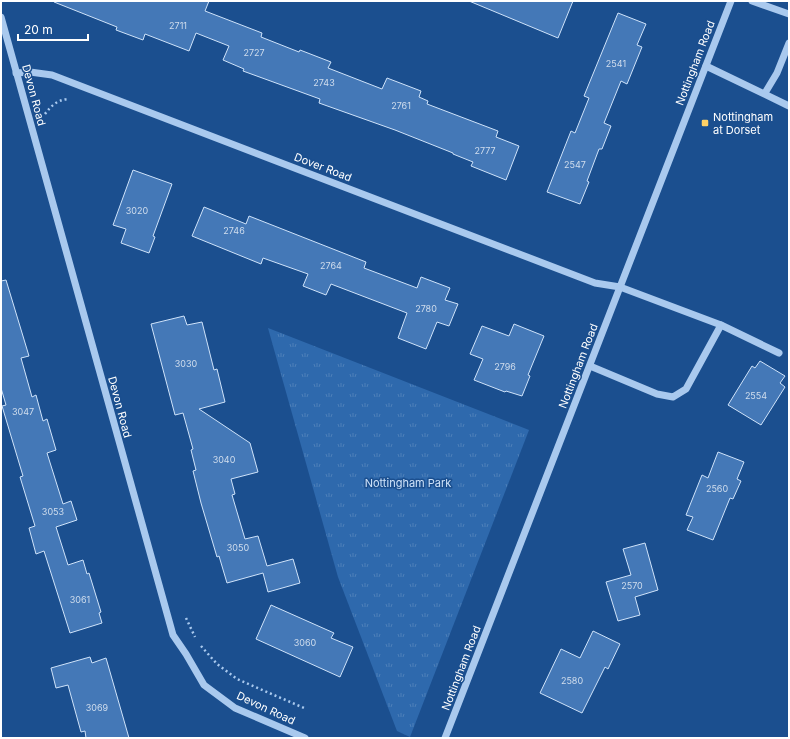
<svg xmlns="http://www.w3.org/2000/svg" width="790" height="739" viewBox="0 0 790 739" font-family="Inter,sans-serif">
<style>
.grass{fill:url(#grass-tufts)}
.building{fill:#4478b7;stroke:#cfe3fa}
.lines{fill:none;stroke-linecap:round;stroke-linejoin:round}
.path{stroke:#a9c9ee;stroke-width:2.5;stroke-dasharray:2 3;stroke-linecap:butt}
.minor{stroke:#a9c9ee;stroke-width:7}
.poi-dot{fill:#ffd166;stroke:#1b4f8f;stroke-width:1.5}
.labels{text-anchor:middle;stroke-width:3;stroke-linejoin:round;paint-order:stroke}
.number-label{font-size:9px;fill:#d0dded}
.street-label{font-size:11px;fill:#fff;stroke:#1b4f8f}
.poi-label{font-size:11px;fill:#fff;stroke:#1b4f8f;text-anchor:start}
.park-label{font-size:11px;fill:#cfe3fa;stroke:#1b4f8f}
</style>
<defs>
<pattern id="grass-tufts" width="24" height="20" patternUnits="userSpaceOnUse"><rect width="24" height="20" fill="#2e69ad"/><path d="M3 7l-1-3M5 7V3M7 7l1-3M15 17l-1-3M17 17v-4M19 17l1-3" fill="none" stroke="#4d80b9"/></pattern>
</defs>
<rect width="100%" height="100%" fill="#1b4f8f"/>
<path class="grass" d="M268 328 529 430 410 737 397 731 338 577Z"/>
<g class="building">
<path d="M54 1H209L205 11 262 33 261 37 299 52 300 50 331 62 328 68 382 89 387 78 421 91 419 97 428 101 427 104 498 131 496 137 519 146 506 180 471 166 473 162 453 154V153L395 130 319 103 320 99 243 71 244 69 223 60 229 46 196 33 189 51 145 34 143 40 116 30 117 27 54 2Z"/>
<path d="M469 1H573L558 38Z"/>
<path d="M618 13 646 24 637 45 642 47 627 84 621 81 604 123 611 126 602 149H599L587 181 589 182 580 204 547 192 571 131 575 133 589 98 584 96Z"/>
<path d="M133 170 172 184 153 236 155 237 149 253 121 243 126 229 113 225Z"/>
<path d="M204 207 246 224 249 216 366 262 364 268 417 288 421 277 450 288 445 300 458 304 449 326 437 322 426 349 398 338 407 313 331 284 326 295 303 286 308 274 263 258 261 264 192 236Z"/>
<path d="M6 280 29 356 21 358 32 397 36 395 43 421 47 419 56 450 47 453 63 504 71 501 77 520 56 527 68 565 83 560 87 574 89 573 101 612 99 613 102 623 70 633 44 551 36 554 29 528 35 526 20 477 23 476 2 406 6 405 1 388V281Z"/>
<path d="M184 316 187 325 202 322 214 370 217 369 225 402 199 409 250 443 258 472 231 479 235 494 232 495 245 539 258 536 267 566 293 559 300 583 268 592 263 573 227 583 219 556 217 557 201 503 193 471 196 470 191 450 193 449 183 413 175 415 151 324Z"/>
<path d="M514 324 544 336 528 375 530 376 522 396 506 391 505 392 474 380 483 359 470 354 482 326 509 336Z"/>
<path d="M760 361 785 376 780 383 785 387 761 425 728 405 752 366 755 368Z"/>
<path d="M718 452 744 462 737 479 741 481 733 499 730 498 713 540 687 530 693 517 686 515 702 475 708 478Z"/>
<path d="M645 543 658 590 635 597 640 615 618 621 606 582 631 575 623 549Z"/>
<path d="M271 605 334 633 331 638 353 647 340 677 256 639Z"/>
<path d="M593 631 620 644 608 669 605 667 582 713 540 693 561 649 580 658Z"/>
<path d="M90 657 92 663 106 658 129 738H86L85 731 81 732 68 685 56 688 51 668Z"/>
</g>
<g class="lines">
<g class="path">
<path d="M45 114C51 106 57 100 68 99"/>
<path d="M186 618 195 637"/>
<path d="M201 646 217 664 237 679 304 708"/>
</g>
<g class="minor">
<path d="M752 1 789 14"/>
<path d="M1 17 173 635 186 654 204 685 235 708 305 738"/>
<path d="M706 66 789 106"/>
<path d="M16 73 30 72 52 75 595 283 620 287 721 325 779 353"/>
<path d="M765 93 777 73 789 43"/>
<path d="M590 366 657 394 673 397 686 389 721 325"/>
<path d="M445 738 731 1"/>
</g>
</g>
<rect class="poi-dot" x="701" y="119" width="8" height="8" rx="2"/>
<g class="labels">
<g class="number-label">
<text x="178" y="29">2711</text>
<text x="254" y="56">2727</text>
<text x="616" y="67">2541</text>
<text x="324" y="86">2743</text>
<text x="401" y="109">2761</text>
<text x="485" y="154">2777</text>
<text x="575" y="168">2547</text>
<text x="137" y="214">3020</text>
<text x="234" y="234">2746</text>
<text x="331" y="269">2764</text>
<text x="426" y="312">2780</text>
<text x="186" y="367">3030</text>
<text x="505" y="370">2796</text>
<text x="756" y="399">2554</text>
<text x="23" y="415">3047</text>
<text x="224" y="463">3040</text>
<text x="717" y="492">2560</text>
<text x="53" y="515">3053</text>
<text x="238" y="551">3050</text>
<text x="632" y="589">2570</text>
<text x="80" y="603">3061</text>
<text x="305" y="646">3060</text>
<text x="572" y="684">2580</text>
<text x="97" y="711">3069</text>
</g>
<g class="street-label">
<text transform="translate(695 63) rotate(-69)" y="4">Nottingham Road</text>
<text transform="translate(34 95) rotate(75)" y="4">Devon Road</text>
<text transform="translate(323 167) rotate(21)" y="4">Dover Road</text>
<text transform="translate(578 366) rotate(-69)" y="4">Nottingham Road</text>
<text transform="translate(120 407) rotate(75)" y="4">Devon Road</text>
<text transform="translate(461 668) rotate(-69)" y="4">Nottingham Road</text>
<text transform="translate(266 708) rotate(25)" y="4">Devon Road</text>
</g>
<g class="poi-label">
<text x="713" y="121">Nottingham<tspan x="713" dy="13">at Dorset</tspan></text>
</g>
<g class="park-label">
<text x="408" y="487">Nottingham Park</text>
</g>
</g>
<rect width="790" height="739" fill="none" stroke="#ffffff" stroke-width="4"/>
<path d="M18 34v6h70v-6" fill="none" stroke="#ffffff" stroke-width="2"/>
<text x="24" y="34" font-size="12" fill="#ffffff" stroke="#1b4f8f" stroke-width="3" paint-order="stroke">20 m</text>
</svg>
